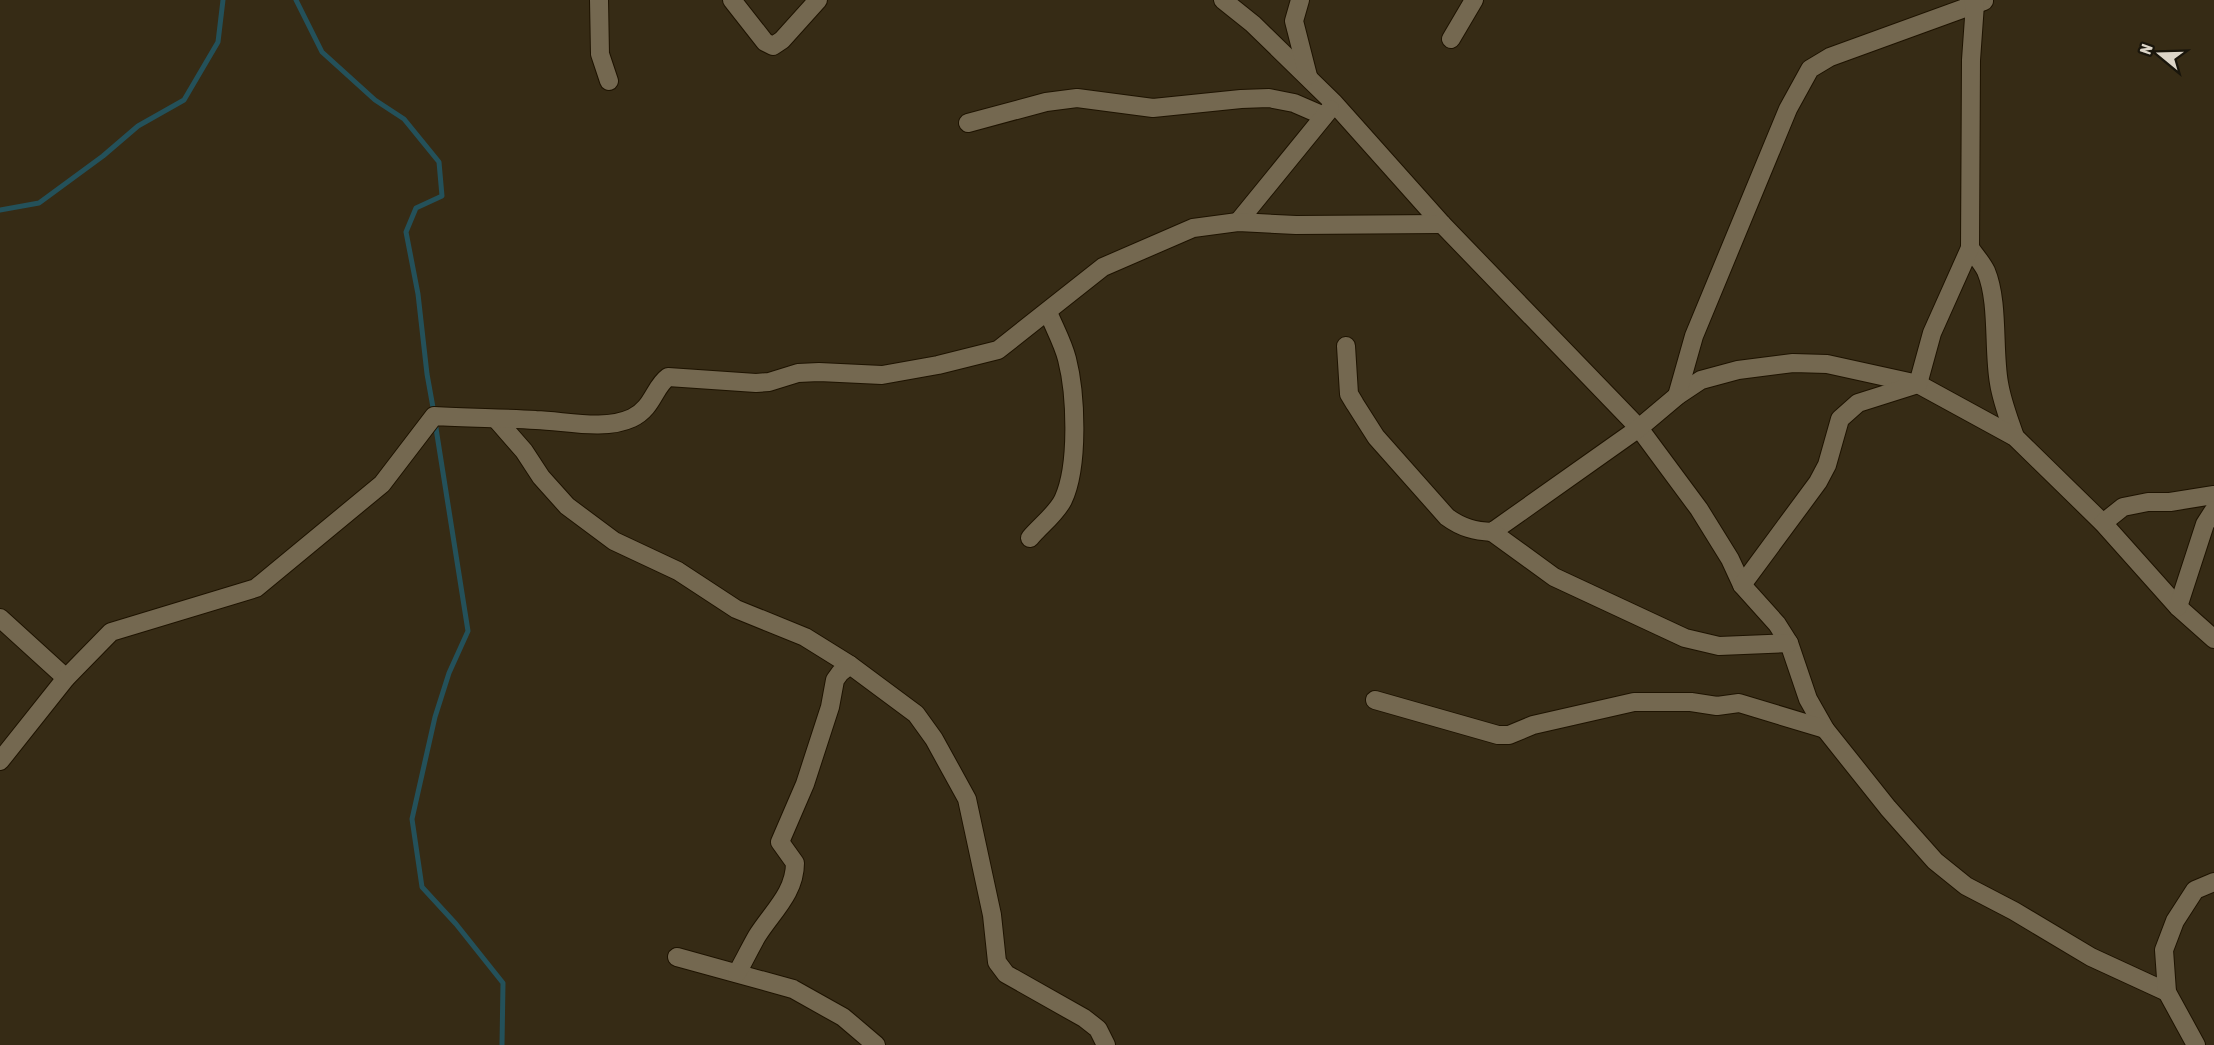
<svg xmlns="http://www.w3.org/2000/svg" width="2214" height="1045" viewBox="0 0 2214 1045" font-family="'Asap Condensed',sans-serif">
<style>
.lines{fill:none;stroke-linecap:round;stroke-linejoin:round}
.stream{stroke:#24515a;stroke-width:5}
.street-casing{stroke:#1e1301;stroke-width:20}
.street{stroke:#746850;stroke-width:18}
</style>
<rect width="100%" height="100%" fill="#362b15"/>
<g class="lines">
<g class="stream">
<path d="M296 0 322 52 375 100 404 119 439 162 442 196 416 208 406 232 418 294 427 374 434 413"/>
<path d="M0 210 39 203 103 156 138 126 184 100 218 42 223 0"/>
<path d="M435 422 468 631 449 673 435 717 412 819 422 887 456 924 503 983 502 1045"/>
</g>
<g class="street-casing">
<g id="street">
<path d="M599 0 600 54 609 81"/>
<path d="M732 0 765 42 773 46 782 40 818 0"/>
<path d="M1223 0 1253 24 1334 103 1442 224 1639 428 1699 509 1730 559 1742 585 1777 624 1789 643 1808 699 1825 729 1888 808 1935 861 1966 886 2014 911 2091 957 2167 992"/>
<path d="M1300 0 1294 21 1308 76"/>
<path d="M1451 39 1474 0"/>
<path d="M968 123 1046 102 1077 98 1153 108 1241 99 1269 98 1294 103 1324 116"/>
<path d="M1238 222 1330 109"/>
<path d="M1970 248C1975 255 1982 263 1986 271 1999 302 1993 350 1999 383 2002 402 2009 419 2015 437"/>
<path d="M1346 346 1349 394 1355 404 1376 437 1447 517C1462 528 1475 531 1492 532L1639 428 1677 396 1701 380 1738 370 1793 363 1827 364 1918 384 2015 437 2103 523 2178 607 2214 639"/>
<path d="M1677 396 1694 336 1788 109 1810 69 1830 57 1984 1"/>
<path d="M496 419 524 451 541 477 567 506 614 541 678 571 736 609 805 637 850 665 916 714 934 739 967 799 992 915 997 962 1006 974 1084 1018 1098 1029 1106 1045"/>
<path d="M2103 523 2123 507 2148 502H2170L2214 495"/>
<path d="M1492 532 1554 577 1685 638 1719 646 1789 643"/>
<path d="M1030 538C1040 526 1056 514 1063 500 1079 466 1076 394 1067 359 1063 343 1054 327 1048 312"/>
<path d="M1742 585 1818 482 1827 465 1840 419 1858 403 1918 384 1932 333 1970 248 1971 60 1975 4 1973 0"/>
<path d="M2178 607 2205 524 2214 510"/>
<path d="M0 618 66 678"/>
<path d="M1375 700 1498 735H1509L1533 725 1634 702H1691L1717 706 1739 703 1825 729"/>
<path d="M0 761 66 678 111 632 256 588 382 484 434 416C468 418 502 418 536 420 566 421 604 431 632 418 653 408 654 387 668 377L756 383 769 382 798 373 819 372 882 375 938 365 998 350 1103 267 1193 228 1238 222 1296 225 1442 224"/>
<path d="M677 957 793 989 843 1017 876 1045"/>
<path d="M737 973C744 961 750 948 757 936 772 912 795 893 795 863L780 842 805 784 830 707 835 680 840 673 850 665"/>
<path d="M2196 1045 2167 992 2164 950 2175 921 2195 890 2214 882"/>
</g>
</g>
<use href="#street" class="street"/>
</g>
<g transform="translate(2160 54) rotate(289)" stroke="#19150b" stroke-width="4.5" paint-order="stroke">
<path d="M0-4.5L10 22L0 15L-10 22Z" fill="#dcd5c8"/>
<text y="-9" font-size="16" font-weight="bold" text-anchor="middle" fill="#dcd5c8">N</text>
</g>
</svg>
